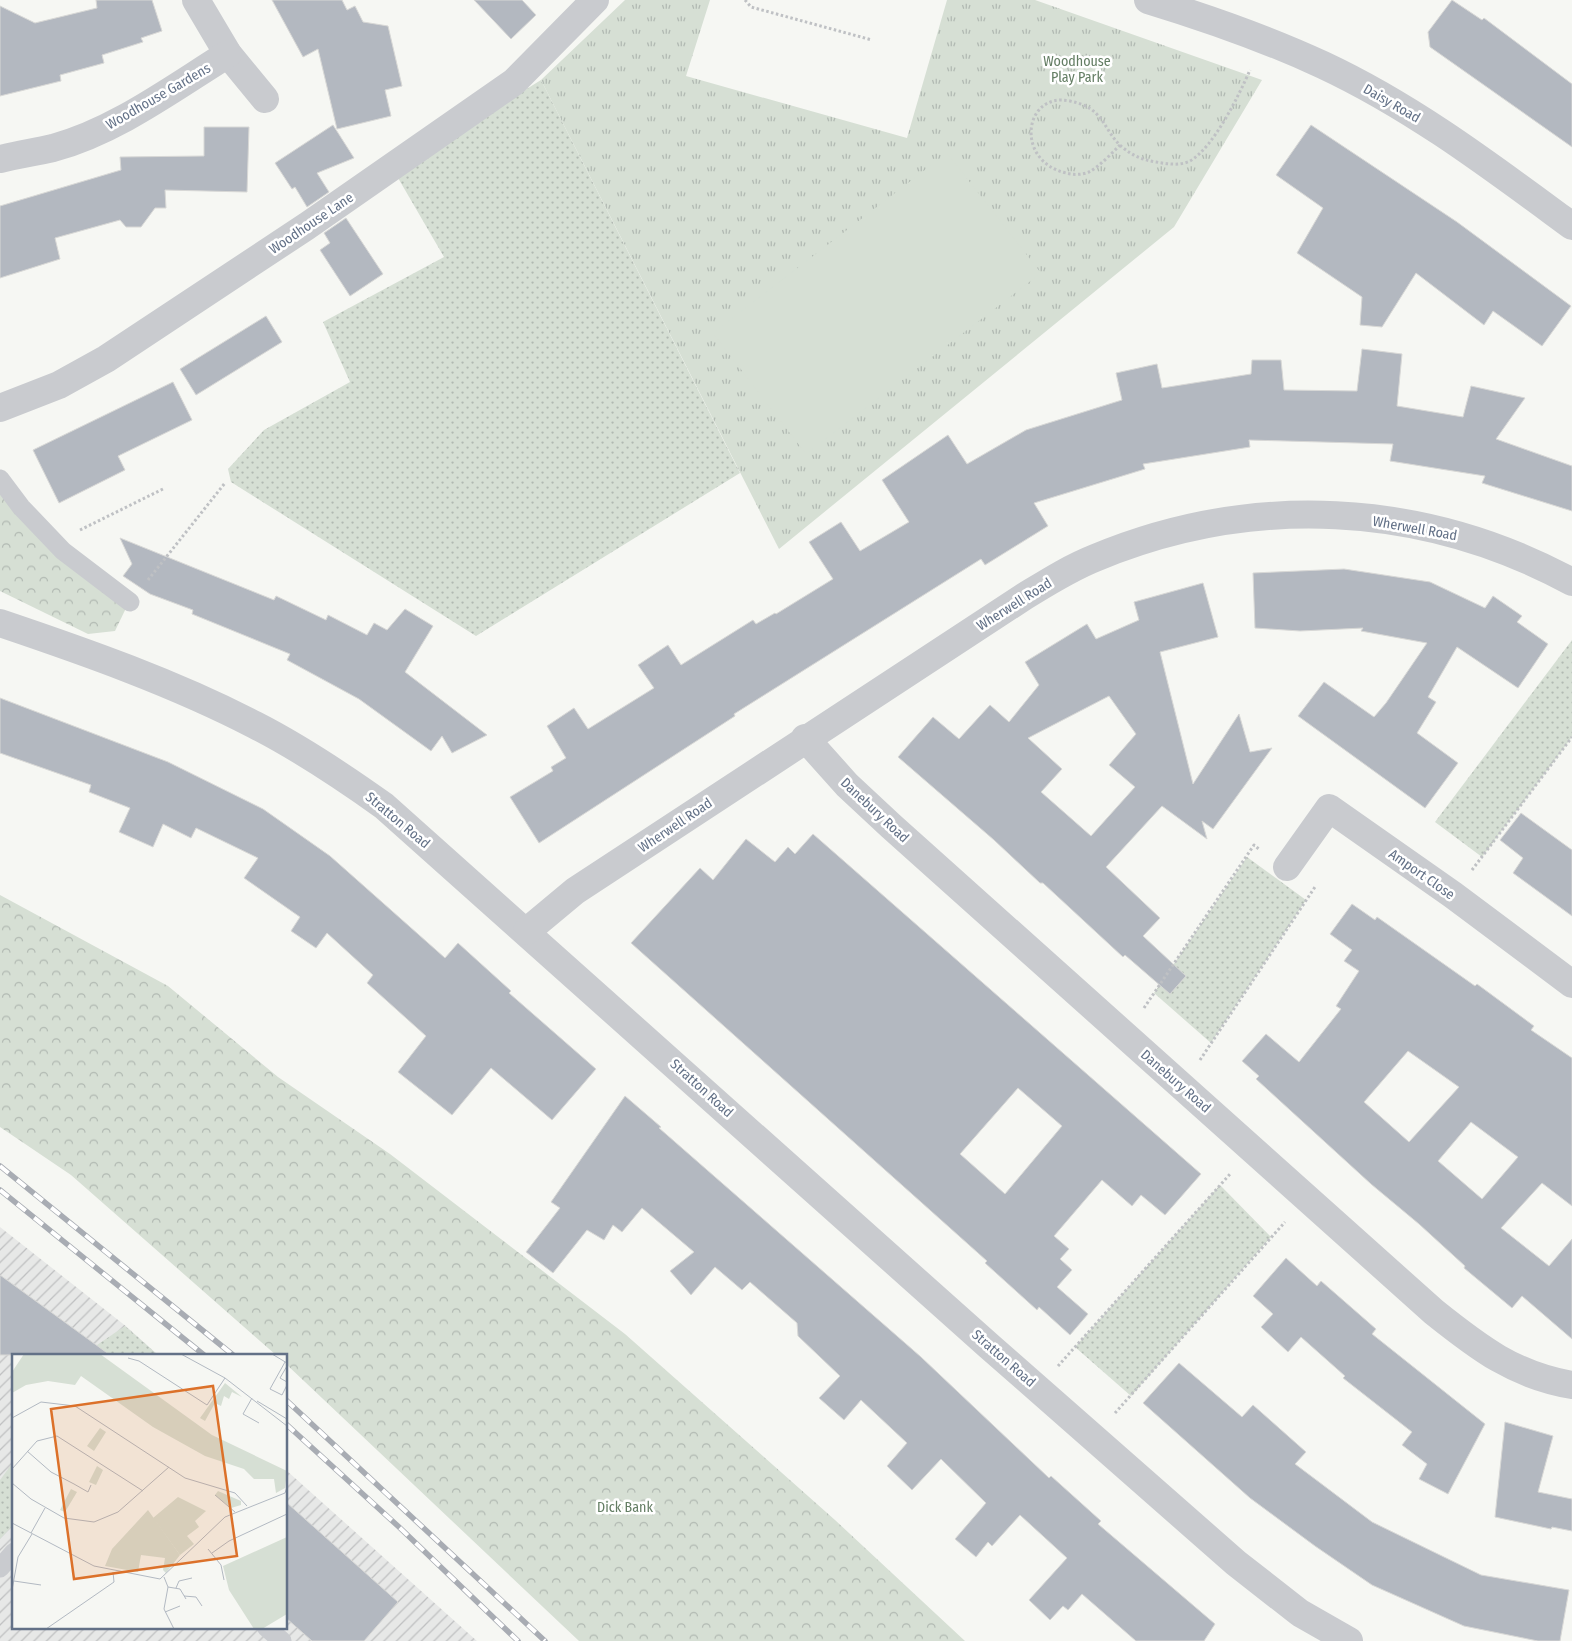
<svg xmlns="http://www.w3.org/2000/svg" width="1572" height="1641" viewBox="0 0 1572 1641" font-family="'Fira Sans Condensed',sans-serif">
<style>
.industrial{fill:url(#industrial-furrows)}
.grass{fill:url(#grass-dots)}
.forest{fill:url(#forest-crowns)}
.park{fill:url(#park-tufts)}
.pitch{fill:#d6dfd4}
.building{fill:#b3b8c0;stroke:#d8d8d6;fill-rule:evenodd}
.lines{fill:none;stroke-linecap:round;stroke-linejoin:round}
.path{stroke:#bfc1c4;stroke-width:3;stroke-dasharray:2.5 2.5;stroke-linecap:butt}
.service{stroke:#c9cbcf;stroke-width:19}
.minor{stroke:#c9cbcf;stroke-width:28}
.rail-casing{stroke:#a8acb3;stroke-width:5.5}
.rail{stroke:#fff;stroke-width:4;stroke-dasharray:11;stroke-linecap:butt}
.labels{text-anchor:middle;stroke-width:5;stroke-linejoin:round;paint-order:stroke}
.park-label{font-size:14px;fill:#637d63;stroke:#fff}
.street-label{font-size:14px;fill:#637187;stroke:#fff}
.inset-road{fill:none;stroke:#b2b9c2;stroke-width:1}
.view{fill:#dc712a;fill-opacity:0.15;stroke:#dc712a;stroke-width:2.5}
.inset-edge{fill:none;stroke:#637187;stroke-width:2.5}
</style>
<defs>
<pattern id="industrial-furrows" width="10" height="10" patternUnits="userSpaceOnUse" patternTransform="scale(1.25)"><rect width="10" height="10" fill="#e7e8e7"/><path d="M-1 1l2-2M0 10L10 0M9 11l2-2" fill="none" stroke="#bfc0c1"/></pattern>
<pattern id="grass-dots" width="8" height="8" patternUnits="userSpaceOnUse" patternTransform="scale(1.25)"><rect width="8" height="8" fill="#d6dfd4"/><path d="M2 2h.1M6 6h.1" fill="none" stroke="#b1b9b2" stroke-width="1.8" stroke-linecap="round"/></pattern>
<pattern id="forest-crowns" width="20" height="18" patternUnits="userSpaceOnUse" patternTransform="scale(1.25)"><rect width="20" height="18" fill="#d6dfd4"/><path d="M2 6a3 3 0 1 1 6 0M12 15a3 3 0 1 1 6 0" fill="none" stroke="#b1b9b2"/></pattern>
<pattern id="park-tufts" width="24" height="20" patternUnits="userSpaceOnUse" patternTransform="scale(1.25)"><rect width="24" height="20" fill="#d6dfd4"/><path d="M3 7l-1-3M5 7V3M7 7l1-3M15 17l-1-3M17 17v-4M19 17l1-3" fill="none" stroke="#b1b9b2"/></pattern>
</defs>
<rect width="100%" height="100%" fill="#f6f7f3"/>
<path class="industrial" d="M0 1227 127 1327 158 1355H14V1627H286V1470L477 1641H0Z"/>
<g class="grass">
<path d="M541 80 740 473 476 636 231 482 228 469 264 430 350 382 323 322 444 257 394 171Z"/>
<path d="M1572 640V737L1482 857 1435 822Z"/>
<path d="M1247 857 1306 900 1211 1043 1154 993Z"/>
<path d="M1220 1185 1271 1237 1131 1396 1075 1347Z"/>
<path d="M125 1326 158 1355H91L97 1345Z"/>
<path d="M14 1461V1524L0 1539V1480Z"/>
</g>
<g class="forest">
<path d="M0 479 127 606 115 631 88 634 0 591Z"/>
<path d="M0 895 168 986 278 1077 390 1154 625 1334 835 1520 965 1641H579L286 1364V1355H276L71 1175 0 1127Z"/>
</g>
<path class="park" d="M625 0H710L686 76 907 138 947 0H1035L1262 80 1174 227 779 549 541 80Z"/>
<path class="pitch" d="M947 153 1041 273 806 454 713 333Z"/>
<g class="building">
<path d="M96 0H152L162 31 141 38 143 42 102 55 104 63 60 75 61 81 0 96V6L35 23 97 8Z"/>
<path d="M272 0H342L347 10 355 6 363 22 388 26 402 86 385 90 391 116 337 129 318 49 303 57Z"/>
<path d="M474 0H522L536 15 511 39Z"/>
<path d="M1452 0 1482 20 1484 18 1572 84V147L1430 47 1428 32Z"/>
<path d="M333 125 354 158 317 173 329 192 307 207 295 187 292 189 275 163Z"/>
<path d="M1311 125 1457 222 1571 306 1542 346 1493 311 1484 325 1416 273 1382 327 1360 325 1362 297 1297 253 1323 208 1276 175Z"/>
<path d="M204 127H249L247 192 165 190 166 208H155L141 227H126L120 220 55 238 60 259 0 278V206L121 170 120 157 204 156Z"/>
<path d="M346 218 383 274 350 296 320 250 330 243 324 233Z"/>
<path d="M266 316 282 342 196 395 180 369Z"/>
<path d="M1362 349 1402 354 1397 406 1463 417 1471 386 1525 398 1496 439 1572 466V511L1482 483 1485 476 1390 461 1393 444 1249 440 1250 447 1143 464 1145 469 1034 503 1048 526 985 565 981 559 734 714 735 716 539 843 510 797 553 771 551 767 566 758 547 726 574 708 588 729 654 688 638 665 668 645 681 665 753 620 756 624 775 613 776 614 833 579 809 542 841 522 860 551 909 522 882 480 948 435 967 464 1026 430 1122 400 1116 373 1157 364 1162 388 1251 374 1252 360H1281L1284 390 1357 391Z"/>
<path d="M173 382 192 420 118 456 125 470 59 503 33 450Z"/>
<path d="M120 538 274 600 276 596 326 620 328 615 367 635 374 623 387 630 405 609 433 626 405 672 487 735 452 753 442 736 431 751 359 699 287 660 290 654 192 614 193 610 150 594 123 576 132 564Z"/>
<path d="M1344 569 1430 582 1485 608 1493 596 1522 616 1517 622 1548 644 1518 688 1457 647 1428 697 1436 702 1417 733 1458 763 1425 808 1298 716 1324 682 1374 717 1386 703 1427 643 1361 631 1363 628 1300 631 1255 628 1253 573Z"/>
<path d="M1203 583 1218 637 1160 652 1193 784 1239 714 1250 752 1272 748 1213 829 1202 821 1207 839 1162 806 1106 867 1160 918 1143 936 1186 976 1170 994 1125 955 1123 957 1043 883H1040L994 840 898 757 933 717 959 739 990 705 1009 722 1039 685 1025 662 1087 624 1096 639 1139 620 1134 602ZM1109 696 1136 734 1109 765 1135 787 1091 836 1041 792 1062 769 1028 738Z"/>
<path d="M0 698 168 762 263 809 330 856 445 958 458 943 511 991 509 993 596 1069 552 1120 491 1068 452 1115 398 1072 426 1036 367 983 373 975 327 933 316 948 291 931 300 917 244 878 258 858 196 828 191 838 163 824 153 847 119 832 130 808 89 792 91 785 0 753Z"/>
<path d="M1521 813 1572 850V916L1513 873 1523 858 1500 840Z"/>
<path d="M813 834 1201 1174 1165 1215 1141 1195 1132 1206 1102 1180 1054 1236 1069 1249 1060 1259 1072 1270 1057 1287 1088 1314 1070 1335 1039 1307 1037 1310 985 1263 987 1261 631 943 700 868 713 880 746 839 775 862 788 847 795 854ZM1018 1088 1062 1126 1005 1194 960 1154Z"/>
<path d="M1352 904 1375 920 1377 917 1475 986 1477 984 1534 1026 1531 1030 1572 1058V1206L1542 1183 1501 1228 1549 1266 1572 1239V1339L1522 1296 1512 1308 1464 1268 1465 1266 1419 1224 1371 1184 1256 1079 1259 1076 1242 1061 1266 1034 1299 1062 1341 1009 1336 1006 1359 971 1344 961 1352 950 1330 934ZM1408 1051 1459 1087 1409 1142 1364 1102ZM1471 1122 1518 1157 1482 1199 1438 1161Z"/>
<path d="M625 1096 661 1127 659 1128 921 1357 1049 1478 1051 1476 1101 1521 1098 1524 1215 1624 1204 1641H1136L1082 1594 1068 1610 1063 1606 1050 1620 1029 1600 1067 1558 1020 1515 992 1546 988 1542 976 1557 955 1539 986 1503 941 1459 912 1490 887 1466 907 1443 861 1400 844 1420 819 1398 840 1376 798 1336 797 1323 750 1282 742 1290 715 1267 691 1295 670 1271 694 1252 642 1208 622 1232 613 1225 604 1240 587 1230 553 1273 526 1252 560 1208 551 1202Z"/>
<path d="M1286 1258 1317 1286 1321 1281 1376 1329 1372 1334 1485 1424 1448 1494 1419 1479 1427 1464 1402 1445 1412 1432 1343 1378 1345 1376 1301 1337 1288 1352 1261 1327 1273 1314 1253 1296Z"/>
<path d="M0 1275 110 1355H0Z"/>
<path d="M1179 1363 1242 1417 1253 1405 1306 1452 1295 1464 1372 1522 1481 1575 1569 1590 1560 1641H1538L1464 1626 1372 1585 1315 1546 1250 1498 1143 1403Z"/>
<path d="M1505 1422 1553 1436 1538 1492 1572 1499V1531L1552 1527 1551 1529 1495 1517Z"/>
<path d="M286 1502 398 1602 364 1641H312L286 1618Z"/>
</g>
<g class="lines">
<g class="path">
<path d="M745 0 751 7 872 40"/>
<path d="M1120 145C1111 154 1100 166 1089 172 1082 175 1073 175 1066 173 1014 161 1024 91 1070 101 1105 108 1102 129 1122 147 1133 156 1143 160 1156 162 1167 164 1180 166 1190 161 1214 147 1239 95 1250 70"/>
<path d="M80 530 165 488"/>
<path d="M148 580 225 483"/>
<path d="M1472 870 1572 737"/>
<path d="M1144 1008 1254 845 1260 850"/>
<path d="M1200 1060 1315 887"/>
<path d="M1058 1366 1231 1173"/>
<path d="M1115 1413 1285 1222"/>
</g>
<g class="service">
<path d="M0 479 21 507 63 551 130 602"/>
<path d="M0 1568 14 1552"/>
<path d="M266 1627 282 1641"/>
</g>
<g class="minor">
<path d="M196 0 228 54 265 99"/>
<path d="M1148 0C1207 18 1267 39 1323 65 1413 107 1493 168 1572 226"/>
<path d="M0 159C17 155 35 152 53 148 116 131 173 88 228 54"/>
<path d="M0 408 59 385 106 359 307 226 514 82 595 0"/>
<path d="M0 623C86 652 174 683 255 725 300 748 342 776 384 806L989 1346 1236 1563 1300 1613 1349 1641"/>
<path d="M805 738 847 785 891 826 1434 1312C1479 1348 1514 1375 1572 1385"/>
<path d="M1287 867 1329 808 1453 895 1572 984"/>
<path d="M527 931 575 891 1025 596C1048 582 1070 568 1095 558 1251 493 1423 501 1572 582"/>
</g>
<g class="rail-casing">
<g id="rail">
<path d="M0 1166 233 1355"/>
<path d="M0 1190 204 1355"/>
<path d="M286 1400 545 1641"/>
<path d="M286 1424 399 1527 518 1641"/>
</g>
</g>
<use href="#rail" class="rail"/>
</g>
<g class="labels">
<g class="park-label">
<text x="1077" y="66">Woodhouse<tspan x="1077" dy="16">Play Park</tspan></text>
<text x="625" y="1512">Dick Bank</text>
</g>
<g class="street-label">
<text transform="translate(158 96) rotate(-30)" y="5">Woodhouse Gardens</text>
<text transform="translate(1392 103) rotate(30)" y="5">Daisy Road</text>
<text transform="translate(311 223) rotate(-34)" y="5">Woodhouse Lane</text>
<text transform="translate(1415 528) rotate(10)" y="5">Wherwell Road</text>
<text transform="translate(1014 604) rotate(-32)" y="5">Wherwell Road</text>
<text transform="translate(875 810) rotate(43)" y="5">Danebury Road</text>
<text transform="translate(398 820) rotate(40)" y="5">Stratton Road</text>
<text transform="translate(675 825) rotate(-34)" y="5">Wherwell Road</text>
<text transform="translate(1422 874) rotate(35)" y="5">Amport Close</text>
<text transform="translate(1176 1081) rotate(41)" y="5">Danebury Road</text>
<text transform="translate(702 1088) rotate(42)" y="5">Stratton Road</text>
<text transform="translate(1004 1358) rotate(41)" y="5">Stratton Road</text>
</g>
</g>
<g transform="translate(12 1354)">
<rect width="275" height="275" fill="#f6f7f3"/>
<path d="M213 29 230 43 220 38 217 45 212 42 209 52 203 49 193 67 188 64ZM88 74 94 78 82 97 75 92ZM85 112 91 116 84 131 77 128ZM59 135 65 138 53 158 48 156ZM166 143 194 157 183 167 187 173 175 182 182 190 168 201 141 164ZM275 183V260L250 275H242L217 236 211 212Z" fill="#d6dfd4"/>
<path d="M12 0H88L200 81 275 117 273 134 264 139 262 125H242L232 115 193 102 141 73 69 22 63 31 36 27 14 31 0 39V18ZM206 137 229 147V151L219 154 203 141Z" fill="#d6dfd4"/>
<path d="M136 156 168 201 154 219 151 216 153 204 129 201 126 218 93 212 100 195Z" fill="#d6dfd4"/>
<path d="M135 166 146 178 125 200 113 189Z" fill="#d6dfd4"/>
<path class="inset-road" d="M169 0 213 24 275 72M260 0 275 9M116 4 127 7 195 51 213 24M273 8 258 35 270 41 275 31M275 12 268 24 275 28M240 44 231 60 247 69M245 47 275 65M0 64 29 48 63 52 173 124 223 139 235 152M15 97 39 118 62 130 76 138 79 131M0 115 25 87 45 82 131 137M0 129 19 145 52 164 82 168 106 158 157 113M203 141 223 158M0 169 82 212 148 225 213 163 273 139 275 133M19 179 33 154M196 195 209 211 212 226M200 199 217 187 275 160M152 223 156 233 152 255 162 275M2 227 29 231M156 233 168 235 174 245M164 234 167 227 180 224M0 236 6 203 20 180M172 242 184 243 190 252M153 258 168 252M34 275 102 228 101 218"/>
<path class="view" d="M201 32 225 202 62 225 39 55Z"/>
<rect width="275" height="275" class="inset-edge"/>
</g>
</svg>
